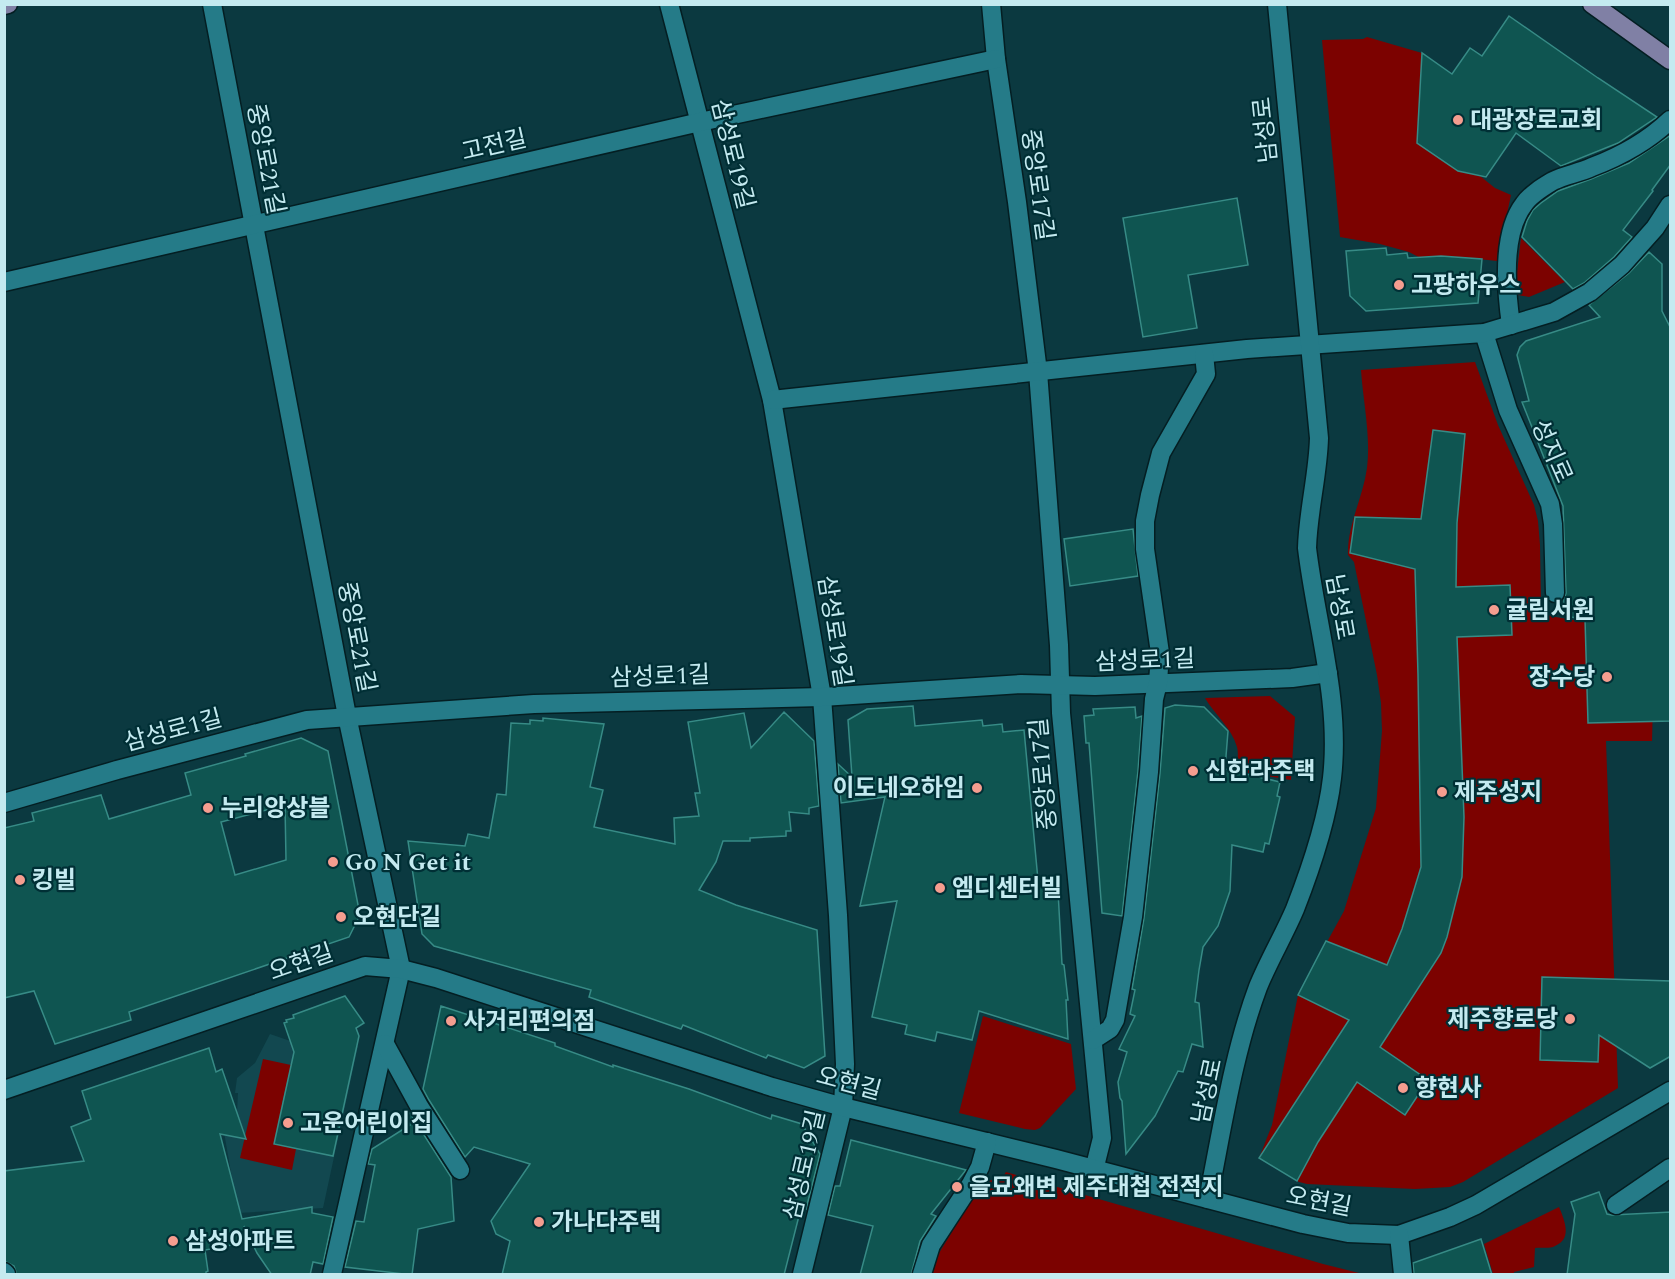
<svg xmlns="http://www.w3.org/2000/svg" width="1675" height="1279" viewBox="0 0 1675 1279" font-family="Spectral,'Noto Sans KR',serif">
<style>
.built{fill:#124850}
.green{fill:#7c0200}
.building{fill:#0f5551;stroke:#378b86;stroke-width:1.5;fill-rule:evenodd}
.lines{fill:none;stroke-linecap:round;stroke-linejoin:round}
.minor-casing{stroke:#041e22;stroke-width:21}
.major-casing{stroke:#041e22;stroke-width:21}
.minor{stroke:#257b88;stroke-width:18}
.major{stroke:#8080a5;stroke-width:18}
.poi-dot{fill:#f59d8f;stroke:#002f35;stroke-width:2}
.labels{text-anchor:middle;stroke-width:4.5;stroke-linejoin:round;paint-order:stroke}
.poi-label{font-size:24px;font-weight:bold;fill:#c4eaf0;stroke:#002f35;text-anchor:start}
.street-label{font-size:24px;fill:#c4eaf0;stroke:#002f35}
</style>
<rect width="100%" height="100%" fill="#0b3940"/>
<path class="built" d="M270 1034 331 1055 358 1046 323 1208 238 1213 224 1132 237 1113 238 1093H235L237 1078 255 1063Z"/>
<g class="green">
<path d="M1367 37 1422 53 1418 122 1458 171 1480 176 1495 188 1511 195 1497 261 1460 257 1451 274 1409 252 1380 244 1340 237 1322 40 1363 39Z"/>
<path d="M1521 238 1565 282 1529 297 1518 295 1515 289Z"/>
<path d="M1475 362 1498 425 1534 505 1538 521 1540 545 1541 606 1550 616 1573 620 1632 629 1655 625 1652 741H1606L1618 1088 1463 1182 1450 1187 1415 1189 1307 1184 1299 1182 1259 1158 1272 1125 1298 995 1344 911 1376 808 1382 731 1381 703 1377 675 1354 562 1348 555C1347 525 1363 498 1367 468 1371 436 1363 401 1361 370Z"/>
<path d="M1270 696 1295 717 1291 780 1236 771C1237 763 1239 754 1237 747 1231 727 1215 715 1205 698Z"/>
<path d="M983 1016 1071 1044 1076 1089 1040 1128 1035 1130 1025 1129 959 1113Z"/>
<path d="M263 1059 291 1065 282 1104 280 1145 296 1149 292 1170 240 1158Z"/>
<path d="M1006 1172 1323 1264 1363 1274H932L936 1258 981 1184 1004 1175Z"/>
<path d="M1559 1207C1564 1219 1573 1239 1555 1246 1550 1249 1541 1247 1535 1248L1534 1267 1514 1272V1274H1493L1484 1244Z"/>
</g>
<g class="building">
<path d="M1509 16 1598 78 1657 117 1618 143 1561 166 1516 133 1486 177 1458 171 1417 143 1422 53 1452 74 1470 48 1482 56Z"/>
<path d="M1671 135V164L1652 190 1653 191 1623 230 1632 237 1614 257 1584 283 1573 289 1522 237 1527 221 1533 210 1541 203 1558 191 1591 179 1629 163Z"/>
<path d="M1237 198 1248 265 1188 275 1197 328 1143 337 1123 218Z"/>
<path d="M1386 248 1387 255 1407 253 1408 258 1441 256 1482 259 1478 303 1366 311 1350 296 1346 251Z"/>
<path d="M1649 252 1662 264V311L1671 329V721L1588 723 1585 619 1564 616V600L1566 593 1563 506 1522 402 1529 401 1517 355 1520 347 1526 341 1600 317 1589 305 1629 273Z"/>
<path d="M1433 430 1465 434 1457 523 1456 587 1510 585 1512 635 1457 637 1464 817 1462 877 1447 937 1441 953 1380 1047 1428 1080 1405 1115 1357 1082 1318 1142 1297 1181 1259 1158 1349 1020 1298 995 1326 941 1387 965 1402 929 1421 867 1418 675 1415 569 1350 553 1355 517 1421 519Z"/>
<path d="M1133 529 1138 576 1070 586 1064 539Z"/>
<path d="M1175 705 1204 707 1228 731 1225 769 1280 782 1277 796 1280 797 1269 844 1265 843 1263 852 1232 845 1230 891 1218 926 1203 947 1199 970 1195 1002 1199 1003 1203 1047 1192 1044 1183 1072 1178 1071 1155 1116 1126 1154 1122 1101 1120 1098 1118 1082 1127 1052 1119 1049 1135 1016 1130 1014 1135 990 1132 989 1144 918 1160 773 1165 708Z"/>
<path d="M913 706 915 726 982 720 983 726 1002 724 1003 732 1024 730 1038 880 1058 891 1062 964 1064 965 1068 1000H1066L1068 1039 979 1011 972 1040 937 1032 935 1041 905 1034 907 1025 872 1017 897 901 860 906 885 797 841 803 838 764 852 777 848 720 867 709Z"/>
<path d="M1135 707 1136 718 1142 716 1138 771 1122 916 1102 913 1089 743H1086L1084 716 1094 715 1093 709Z"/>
<path d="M784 712 814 741 819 806 809 808V814L789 812 791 831H786V836L750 838V841H723L716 862 699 890 736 905 817 930 825 1056 804 1068 768 1055 766 1058 683 1025 681 1029 589 997 591 990 434 946 422 934 408 841 465 846 468 834 489 838 497 794 506 795 511 723 530 724V720L543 721V718L604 724 590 787 603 790 594 827 675 844 674 818 699 816 695 793H700L688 722 744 713 751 748Z"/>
<path d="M301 738 328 751 360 915 349 937 129 1012 131 1020 55 1044 34 991 4 998V828L34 821 32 813 101 795 109 819 191 795 185 773 246 756 245 754ZM285 805 286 860 235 875 221 822Z"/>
<path d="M1542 977 1671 981V1056L1650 1068 1599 1035 1598 1062 1540 1060Z"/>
<path d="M345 996 364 1023 356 1028 359 1036 333 1156 274 1144 294 1052 284 1023 287 1022 286 1020 294 1018 293 1015Z"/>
<path d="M441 1006 555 1043V1046L613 1067V1065L689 1089 771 1119 772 1115 802 1124 820 1154 806 1209 801 1208 784 1275H502L510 1241 496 1234 491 1221 530 1164 474 1147 465 1157 429 1100 423 1089Z"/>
<path d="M209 1048 216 1072 222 1069 246 1139 220 1134 242 1219 312 1207V1213L333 1217 323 1264 313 1262 310 1275H272L257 1253 244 1226 248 1242 205 1250 208 1271 206 1272V1275H17L14 1266 4 1261V1171L84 1161 71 1127 91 1119 82 1091Z"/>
<path d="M410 1113 451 1177 454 1221 418 1229 412 1275 345 1267 356 1221 364 1222 375 1165 368 1164 372 1149 410 1125 404 1116Z"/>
<path d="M851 1140 966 1170 931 1214 936 1216 920 1241 911 1275H860L873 1226 828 1215 835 1186H840Z"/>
<path d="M1599 1192 1607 1214 1612 1215 1671 1212V1275H1567L1575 1214 1571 1202Z"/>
<path d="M1481 1239 1492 1275H1414L1413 1263Z"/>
</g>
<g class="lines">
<g class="minor-casing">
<g id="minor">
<path d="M212 4 347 716 401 969 332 1274"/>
<path d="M669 4 772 400 822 697 838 915 845 1064 843 1107 802 1274"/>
<path d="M991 4 996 59 1017 202 1038 372 1059 645 1061 713 1102 1138 1094 1170"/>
<path d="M4 282 700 122 996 59"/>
<path d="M1511 325C1506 290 1501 234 1524 204 1531 194 1543 187 1553 181 1565 175 1579 173 1592 167 1621 156 1648 141 1670 120"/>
<path d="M1484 333 1508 410 1550 504 1553 524 1555 593"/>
<path d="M772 400 1247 349 1484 333 1554 312 1590 292 1622 265 1655 228 1670 205"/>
<path d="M4 803 117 770 307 720 534 704 822 697 1021 684 1095 686 1292 678 1328 673"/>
<path d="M1093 1040 1110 1029 1115 1020 1133 917 1149 772 1154 699 1158 683 1160 653 1145 549V521L1150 495 1161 453 1206 374 1204 354"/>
<path d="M385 1044 419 1106 460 1170"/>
<path d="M4 1090 365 966 401 969 436 978 772 1087 843 1107 1056 1159 1303 1224 1348 1233 1399 1235 1450 1217 1476 1205 1670 1091"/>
<path d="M1208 1199C1222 1130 1233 1054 1258 987 1269 960 1284 935 1295 909 1311 868 1327 822 1332 778 1341 701 1316 624 1307 548 1308 511 1318 475 1319 438L1277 4"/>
<path d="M1616 1205 1670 1168"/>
<path d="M1399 1235 1403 1274"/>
<path d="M4 1272 6 1274"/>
<path d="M922 1274 931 1245 971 1184 980 1167 987 1142"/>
</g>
</g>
<g class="major-casing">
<g id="major">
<path d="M1592 4 1670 60"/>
<path d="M4 5 8 4"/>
</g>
</g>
<use href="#minor" class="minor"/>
<use href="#major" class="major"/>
</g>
<g class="poi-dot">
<circle cx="1458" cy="120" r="6"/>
<circle cx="1399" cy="285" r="6"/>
<circle cx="1494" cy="610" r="6"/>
<circle cx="1607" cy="677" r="6"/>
<circle cx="1193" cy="771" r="6"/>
<circle cx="977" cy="788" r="6"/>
<circle cx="1442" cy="792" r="6"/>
<circle cx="208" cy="808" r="6"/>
<circle cx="333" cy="862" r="6"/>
<circle cx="20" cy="880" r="6"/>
<circle cx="940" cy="888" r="6"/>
<circle cx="341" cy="917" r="6"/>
<circle cx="1570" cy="1019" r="6"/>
<circle cx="451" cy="1021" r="6"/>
<circle cx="1403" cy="1088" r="6"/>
<circle cx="288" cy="1123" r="6"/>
<circle cx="957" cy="1187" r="6"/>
<circle cx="539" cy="1222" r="6"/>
<circle cx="173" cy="1241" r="6"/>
</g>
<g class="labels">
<g class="poi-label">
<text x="1470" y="128">대광장로교회</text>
<text x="1411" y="293">고팡하우스</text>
<text x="1506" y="618">귤림서원</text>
<text x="1595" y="685" text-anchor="end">장수당</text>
<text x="1205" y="779">신한라주택</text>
<text x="965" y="796" text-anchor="end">이도네오하임</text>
<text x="1454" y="800">제주성지</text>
<text x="220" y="816">누리앙상블</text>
<text x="345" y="870">Go N Get it</text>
<text x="32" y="888">킹빌</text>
<text x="952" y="896">엠디센터빌</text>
<text x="353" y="925">오현단길</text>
<text x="1558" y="1027" text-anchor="end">제주향로당</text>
<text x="463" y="1029">사거리편의점</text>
<text x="1415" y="1096">향현사</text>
<text x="300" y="1131">고운어린이집</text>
<text x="969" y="1195">을묘왜변 제주대첩 전적지</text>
<text x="551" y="1230">가나다주택</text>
<text x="185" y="1249">삼성아파트</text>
</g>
<g class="street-label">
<text transform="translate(1265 130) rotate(-96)" y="8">남성로</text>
<text transform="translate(494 145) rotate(-13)" y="8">고전길</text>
<text transform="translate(733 154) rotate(76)" y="8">삼성로19길</text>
<text transform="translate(266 159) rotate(79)" y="8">중앙로21길</text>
<text transform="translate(1038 185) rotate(82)" y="8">중앙로17길</text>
<text transform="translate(1552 451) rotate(66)" y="8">성지로</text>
<text transform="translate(1340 607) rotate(80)" y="8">남성로</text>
<text transform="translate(835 631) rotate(81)" y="8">삼성로19길</text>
<text transform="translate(357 637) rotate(79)" y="8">중앙로21길</text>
<text transform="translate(1145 660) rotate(-2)" y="8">삼성로1길</text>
<text transform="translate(660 676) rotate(-2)" y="8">삼성로1길</text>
<text transform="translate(173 730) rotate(-15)" y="8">삼성로1길</text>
<text transform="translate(1043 774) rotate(-95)" y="8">중앙로17길</text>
<text transform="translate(301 962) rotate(-19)" y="8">오현길</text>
<text transform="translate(849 1083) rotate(15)" y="8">오현길</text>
<text transform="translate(1207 1091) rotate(-78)" y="8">남성로</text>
<text transform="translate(804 1165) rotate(-77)" y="8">삼성로19길</text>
<text transform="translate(1319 1201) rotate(11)" y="8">오현길</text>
</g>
</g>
<rect width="1675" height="1279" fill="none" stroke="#c4eaf0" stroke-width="12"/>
</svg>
